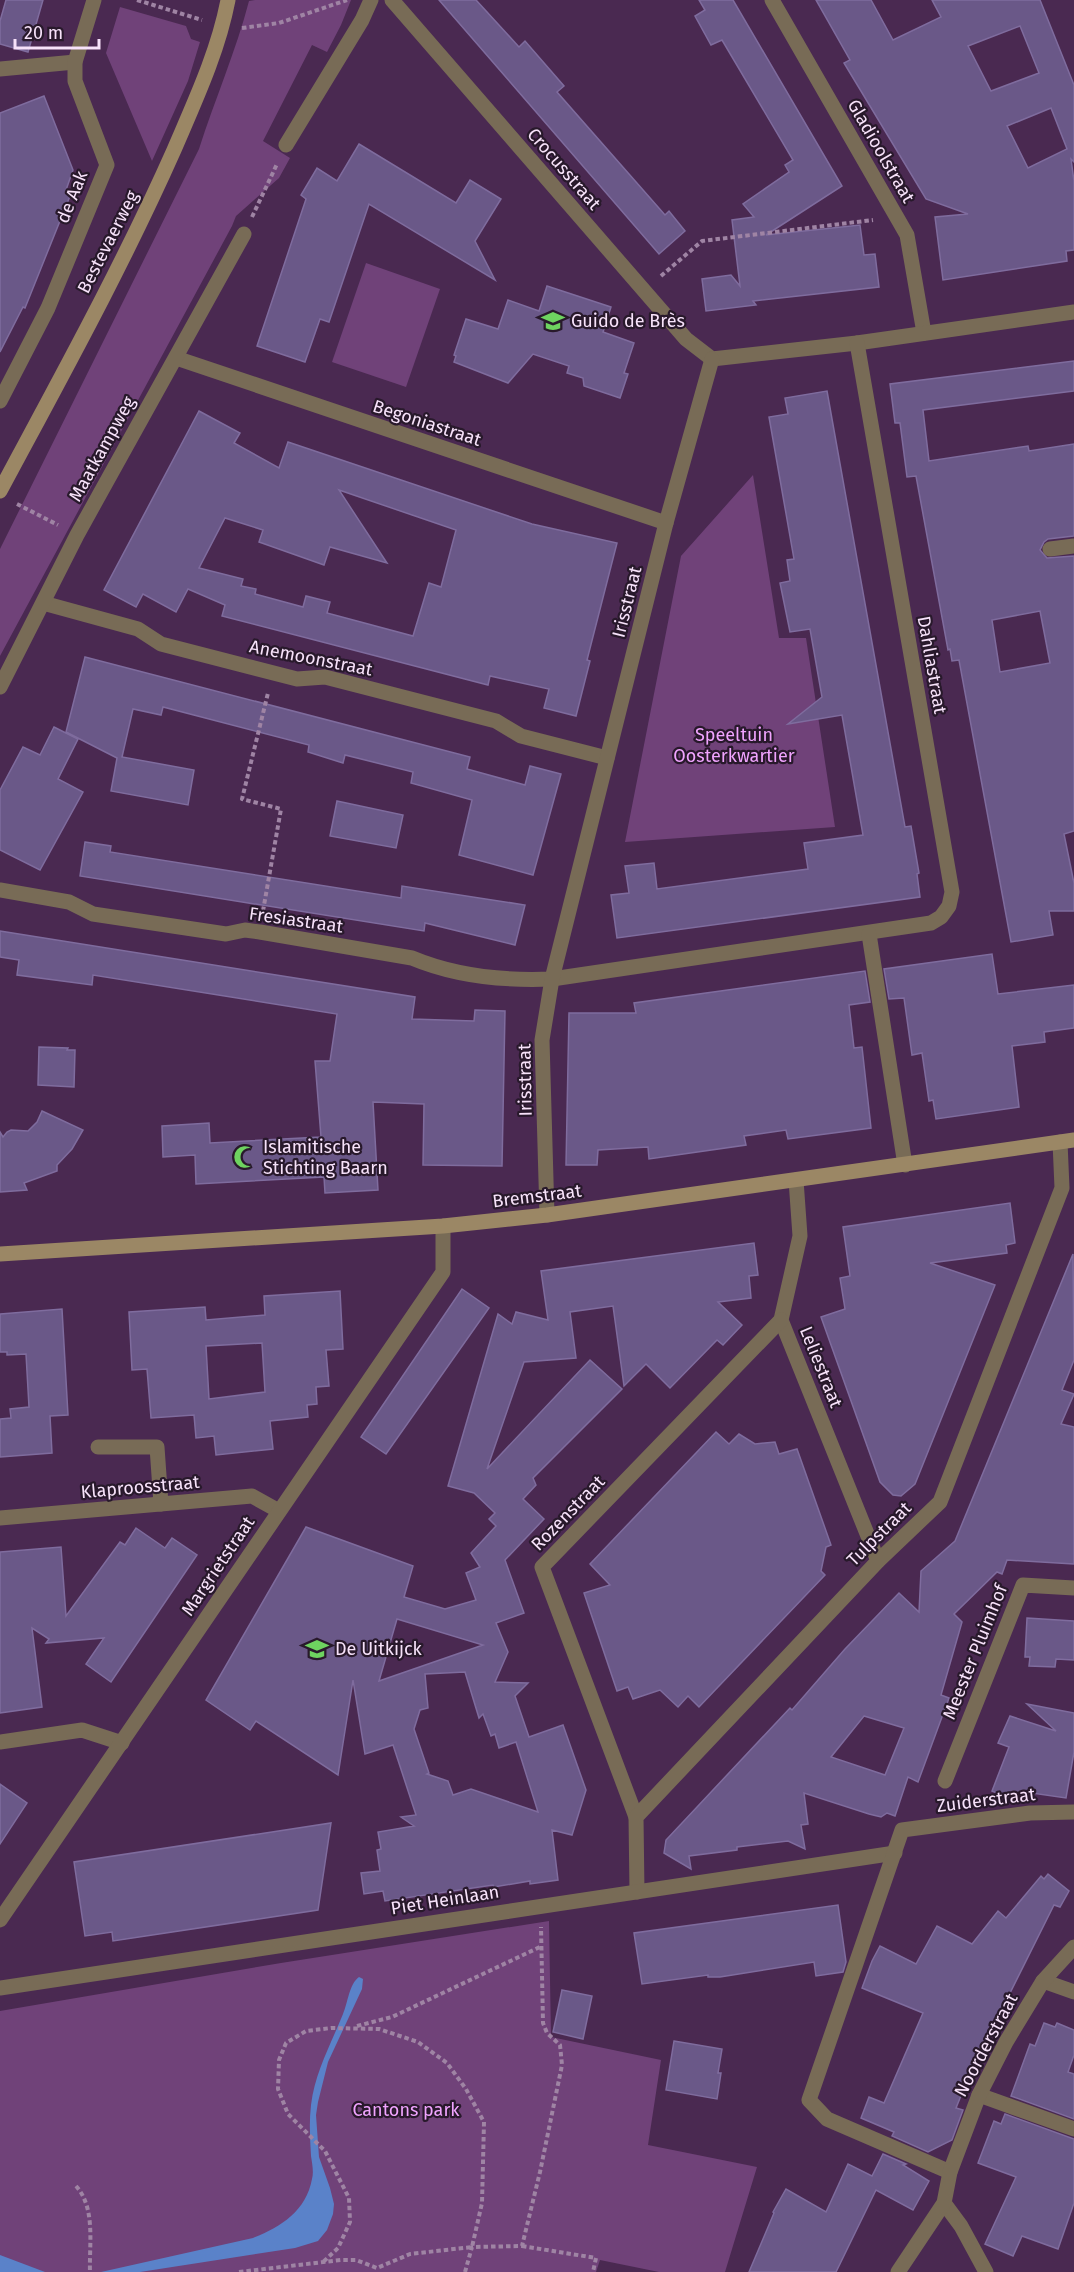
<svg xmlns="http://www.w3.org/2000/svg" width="1074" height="2272" viewBox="0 0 1074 2272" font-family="'Fira Sans',sans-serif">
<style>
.green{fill:#704279}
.water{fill:#5a82c9}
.building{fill:#6a5888;stroke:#7f6c9e;stroke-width:1.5;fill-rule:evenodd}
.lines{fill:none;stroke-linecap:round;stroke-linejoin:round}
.path{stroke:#9f84a4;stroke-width:4;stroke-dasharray:4.5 3;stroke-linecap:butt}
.lane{stroke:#786b56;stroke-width:15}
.street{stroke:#786b56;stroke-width:15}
.secondary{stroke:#9b8765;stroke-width:15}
.labels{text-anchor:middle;stroke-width:4.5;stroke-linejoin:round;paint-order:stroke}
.street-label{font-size:18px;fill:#f7e2fa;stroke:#28192b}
.poi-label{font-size:18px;fill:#f7e2fa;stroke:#28192b;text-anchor:start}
.park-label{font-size:18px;fill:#f1a4ff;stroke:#28192b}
</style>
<rect width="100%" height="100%" fill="#4a2951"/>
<g class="green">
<path d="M255 0H351L341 25 327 52 312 45 263 141 290 158 279 178 236 216 232 226 0 656V549L199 149C215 99 236 51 249 1Z"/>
<path d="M120 7 186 26 191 39 200 42 188 81 152 161 106 53Z"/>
<path d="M366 263 440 289 406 387 332 362Z"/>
<path d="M753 475 779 638H806L835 827 625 842 681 556Z"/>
<path d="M549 1921 551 2037 661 2060 648 2145 757 2167 725 2272H659L600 2260 596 2272H0V2011L281 1963Z"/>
</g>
<g class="water">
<path d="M359 1977 363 1979 362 1989 328 2062 318 2102 316 2115 319 2157 330 2188 334 2204 333 2214 327 2230 318 2241 295 2248 140 2272H101L253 2238C281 2227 306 2211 312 2179 314 2172 312 2163 311 2156 310 2139 309 2122 311 2105 315 2072 331 2044 343 2014 348 2003 349 1984 359 1977Z"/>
<path d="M0 2255 45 2272H0Z"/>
</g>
<g class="building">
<path d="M6 0H43L28 52 0 44V21Z"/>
<path d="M439 0H476L519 47 525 41 564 86 557 92 665 215 669 211 685 231 659 254Z"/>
<path d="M699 0H733L842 186 766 235 860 225 864 255 875 254 879 287 753 301 756 305 706 311 702 279 731 275 740 286 732 220 754 217 743 204 789 172 785 165 793 160 722 40 711 45 695 16 705 10Z"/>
<path d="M816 0H871L893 40 941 17 932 0H1040L1074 85V162L1071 159 1074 181V250L1066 251 1067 261 943 280 935 217 968 214 926 199 844 63 850 60ZM1020 26 1039 73 991 91 968 46ZM1051 108 1067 149 1028 168 1007 126Z"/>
<path d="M44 96 73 170 65 193 70 196 25 308 23 307 0 352V113Z"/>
<path d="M359 144 456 203 470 180 501 199 475 241 495 280 369 204 329 322 320 319 305 362 257 346 306 199 301 195 317 168 337 181Z"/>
<path d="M547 286 611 307 603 332 634 343 624 373 628 374 620 398 584 386 583 378 567 373 569 366 533 354 508 383 454 362 456 356 454 355 466 319 498 329 508 300 539 311Z"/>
<path d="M1074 361V391L923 410 929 461 1028 446 1029 451 1074 444V536L1048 539 1044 542 1040 550 1047 558 1074 556V831L1064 834 1074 883V911H1049L1053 935 1011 942 959 660 952 661 950 649 948 650 916 476 907 477 900 423H895L890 384ZM1040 611 1050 663 1000 672 992 620Z"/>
<path d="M827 391 905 827 911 826 919 873 917 874 920 897 617 938 611 895 629 893 625 866 654 863 657 889 808 869 804 843 863 835 842 715 788 724 822 697 810 629 790 632 780 583 790 581 787 560 794 559 769 417 788 414 785 398Z"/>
<path d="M199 411 240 433 234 443 279 468 288 442 532 524 617 543 587 660 590 661 576 716 544 708 549 689 490 676 488 685 222 616 225 605 188 589 176 612 143 594 136 607 104 590ZM339 490 456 530 441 587 429 583 413 636 327 613 330 602 306 596 303 607 255 594 256 589 241 586 243 579 199 568 225 518 263 530 259 542 324 565 330 547 387 563Z"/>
<path d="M85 657 470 757 467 769 525 785 530 766 561 774 533 875 459 855 472 800 411 783 413 772 345 755 343 763 308 752 309 745 163 707 161 715 133 709 122 757 194 770 188 805 111 791 117 758 66 732Z"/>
<path d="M54 727 78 739 58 779 83 792 40 870 0 850V790L23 747 40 755Z"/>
<path d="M337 801 403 815 396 848 330 836Z"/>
<path d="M85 842 111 846 110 852 401 898 402 886 525 905 515 945 425 923 424 931 80 876Z"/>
<path d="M0 931 415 997 412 1019 474 1021 475 1010 505 1011 502 1166 423 1165 424 1104 373 1102 378 1190 325 1193 324 1177 196 1184 195 1155 163 1157 162 1126 209 1123 210 1143 321 1137 315 1061H330L337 1014 93 975 92 985 17 975 19 960 0 957Z"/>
<path d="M992 954 998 994 1074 985V1028L1044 1032 1045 1042 1012 1046 1019 1107 936 1119 933 1100 929 1101 922 1053 912 1055 904 998 889 999 884 969Z"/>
<path d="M865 971 870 1002 849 1005 854 1048 862 1047 871 1128 788 1139 786 1130 744 1136 746 1145 649 1159 648 1147 598 1150 597 1165H566L569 1013H636L634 1003Z"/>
<path d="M39 1047 68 1048 67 1050H75L74 1087 38 1085Z"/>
<path d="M42 1111 83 1130 72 1149 57 1165V1171L24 1183 27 1190 0 1192V1132L3 1137 7 1132 11 1130 28 1131 37 1122Z"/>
<path d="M1010 1203 1015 1243 1006 1245 1007 1253 930 1263 995 1285 915 1484 901 1496 893 1495 880 1482 821 1317 845 1309 840 1278 850 1276 843 1227Z"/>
<path d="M754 1243 758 1275 749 1276 751 1298 718 1302 742 1325 723 1345 717 1340 670 1388 646 1364 624 1386 613 1306 570 1312 576 1358 524 1362 487 1469 590 1360 622 1389 533 1478 536 1485 523 1499 544 1519 505 1560 524 1613 496 1623 508 1652 495 1682 528 1683 515 1696 529 1737 563 1725 586 1790 572 1835 552 1830 558 1880 530 1884V1881L494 1887 493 1885 385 1901 383 1891 364 1894 361 1873 380 1871 377 1850 381 1849 378 1832 414 1826 401 1817 416 1815 393 1745 365 1754 353 1680 338 1775 256 1721 250 1730 206 1700 306 1527 413 1566 404 1597 445 1609 476 1600 466 1573 480 1567 471 1553 496 1526 489 1519 495 1513 474 1493 448 1486 498 1314 512 1324 516 1312 548 1320 541 1271ZM397 1619 483 1645 379 1681ZM465 1672 479 1718 483 1714 491 1736 495 1734 499 1748 516 1742 538 1812 471 1789 453 1795 448 1781 427 1774 429 1773 414 1729 420 1710 428 1708 425 1674Z"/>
<path d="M1073 1254 1074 1360 1062 1390 1074 1394 1061 1424 1074 1427V1564L1007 1560 1002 1574 997 1572 954 1614 962 1622 941 1695 949 1698 918 1782 908 1777 895 1816 887 1813 881 1817 869 1814 804 1793 808 1824 801 1825 805 1849 788 1841 737 1847V1850L689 1856 691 1869 664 1853 666 1840 790 1708 792 1710 845 1649 899 1593 919 1612 921 1571 955 1541ZM864 1716 904 1728 885 1775 831 1757Z"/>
<path d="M462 1289 489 1308 386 1454 361 1437Z"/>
<path d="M340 1291 343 1349 326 1350 329 1386 316 1387 317 1404 307 1405 308 1417 270 1421 273 1449 216 1455 214 1436 196 1438 194 1415 151 1418 147 1369 132 1370 129 1312 205 1307 206 1320 265 1315 264 1296ZM262 1343 265 1392 209 1399 206 1346Z"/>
<path d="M62 1309 68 1415 50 1416 52 1453 0 1457V1419L11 1418 10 1409 29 1407 26 1354 7 1355V1352H0V1314Z"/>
<path d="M716 1432 729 1444 739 1434 755 1444 775 1442 779 1454 797 1449 831 1545 826 1547 821 1571 825 1575 699 1707 688 1696 678 1707 660 1690 633 1699 628 1687 617 1691 584 1593 610 1585 590 1564Z"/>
<path d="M136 1528 165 1548 172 1538 197 1555 111 1682 86 1664 104 1638 46 1643 49 1639 32 1628 42 1707 0 1713V1552L61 1547 66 1616 120 1542 125 1545Z"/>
<path d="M1027 1618 1074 1621V1660L1056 1659 1055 1667 1029 1666 1030 1657H1025Z"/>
<path d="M1027 1704 1074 1713V1752L1066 1798 1025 1792 1021 1802 992 1791 1009 1747 998 1743 1010 1716 1056 1731Z"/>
<path d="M0 1784 27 1803 0 1844Z"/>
<path d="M331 1823 318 1910 113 1941 112 1932 85 1936 74 1862Z"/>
<path d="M1048 1874 1069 1891 1060 1907 1054 1905 971 2071 956 2108 963 2110 952 2140 928 2152 892 2136 894 2132 861 2118 869 2097 884 2103 923 2013 862 1988 872 1961 880 1946 916 1964 937 1926 972 1944 998 1911 1006 1918 1041 1876 1044 1879Z"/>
<path d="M838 1905 846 1962 843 1972 816 1976 814 1962 720 1977H708V1975L642 1984 634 1933Z"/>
<path d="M562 1990 592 1996 583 2039 553 2032Z"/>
<path d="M1044 2023 1055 2027 1057 2023 1074 2030V2055L1068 2072 1074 2074V2119L1011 2096 1030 2044 1035 2046Z"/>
<path d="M674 2041 722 2049 718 2073H721L717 2099 666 2090Z"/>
<path d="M1005 2114 1074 2139V2203L1058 2249 1022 2236 1013 2256 985 2244 1016 2177 978 2163 994 2121 1001 2124Z"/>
<path d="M883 2154 906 2164 903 2165 929 2181 913 2210 876 2190 836 2272H749L774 2213 773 2212 786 2189 826 2212 848 2164 872 2176Z"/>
</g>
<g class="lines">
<g class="path">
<path d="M137 0 202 20"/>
<path d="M242 28 279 23 347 0"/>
<path d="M252 217 277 164"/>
<path d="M661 276 702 241 873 220"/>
<path d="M17 504 58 525"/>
<path d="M263 911 281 809 242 799 268 693"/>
<path d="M357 2026 392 2017 542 1946"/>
<path d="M76 2186C96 2208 89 2245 90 2272"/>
<path d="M522 2246 596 2258 593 2272"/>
<path d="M239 2272 341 2260H356L377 2268 410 2254 472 2247 482 2203 484 2122 466 2089 447 2063 418 2042 379 2029 331 2028 306 2031 286 2043 279 2060 278 2089 288 2114 325 2151 349 2198 350 2222 338 2248 322 2263"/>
<path d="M465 2272 472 2247 522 2246 540 2172 562 2065 560 2045 547 2033 543 2023 541 1927"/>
</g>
<path class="lane" d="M98 1447H157L161 1504"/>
<g class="street">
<path d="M392 0 686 339 712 359"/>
<path d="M772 0 907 235 924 333"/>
<path d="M0 69 75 62"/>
<path d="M286 145 362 20 371 0"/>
<path d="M176 358 666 523"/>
<path d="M712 359 857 343 1074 312"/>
<path d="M0 401 48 308 107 165 75 81V62L94 0"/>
<path d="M1050 549 1074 546"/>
<path d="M43 603 138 629 161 644 297 679 325 677 496 721 521 736 607 758"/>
<path d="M0 687 77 535 244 234"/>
<path d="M0 890 69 902 93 914 226 934 245 930 260 932 412 958C455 976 505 981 552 979L931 923 941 917 949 906 952 892 857 343"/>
<path d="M869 934 905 1165"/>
<path d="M796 1180 800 1236 781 1320 878 1561"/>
<path d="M547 1215 542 1040 552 979 666 523 712 359"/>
<path d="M0 1518 252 1496 279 1511"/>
<path d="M0 1742 82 1730 122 1743"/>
<path d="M945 1781 1023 1585 1074 1588"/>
<path d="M636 1817 542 1567 781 1320"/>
<path d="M637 1892 636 1817 878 1561 940 1502 1062 1188 1060 1142"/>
<path d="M0 1920 443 1272V1226"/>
<path d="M1043 1981 1074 1992"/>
<path d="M0 1988 895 1853"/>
<path d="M979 2095 1074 2129"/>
<path d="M950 2172 827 2119 809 2100 902 1830 1030 1813 1074 1812"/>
<path d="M944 2203 961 2226 986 2272"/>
<path d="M898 2272 944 2203 950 2172 979 2095 1006 2042 1043 1981 1074 1947"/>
</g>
<g class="secondary">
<path d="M0 491C60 379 122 267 174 150 195 101 218 52 228 0"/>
<path d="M0 1254 443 1226 547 1215 1074 1140"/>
</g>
</g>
<defs>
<g id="school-bare" transform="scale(1.8)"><path d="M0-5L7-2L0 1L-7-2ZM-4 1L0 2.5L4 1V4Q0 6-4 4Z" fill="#6ed360" stroke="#28192b" stroke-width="2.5" paint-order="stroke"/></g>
<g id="mosque-bare" transform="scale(1.8)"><path d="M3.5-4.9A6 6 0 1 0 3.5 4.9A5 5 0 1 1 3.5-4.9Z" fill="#6ed360" stroke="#28192b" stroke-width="2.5" paint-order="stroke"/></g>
</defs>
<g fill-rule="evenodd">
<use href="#school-bare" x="553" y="321"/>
<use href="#mosque-bare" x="245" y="1157"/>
<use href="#school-bare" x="317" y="1649"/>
</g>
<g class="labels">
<g class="street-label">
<text transform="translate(881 151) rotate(60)" y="6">Gladioolstraat</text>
<text transform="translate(564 169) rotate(49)" y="6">Crocusstraat</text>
<text transform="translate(72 197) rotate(-68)" y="6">de Aak</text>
<text transform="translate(108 242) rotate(-63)" y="6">Bestevaerweg</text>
<text transform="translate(427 423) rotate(18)" y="6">Begoniastraat</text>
<text transform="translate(102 449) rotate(-61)" y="6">Maatkampweg</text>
<text transform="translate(627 602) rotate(-76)" y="6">Irisstraat</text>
<text transform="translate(311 658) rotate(11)" y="6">Anemoonstraat</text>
<text transform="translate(932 665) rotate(80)" y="6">Dahliastraat</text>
<text transform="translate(296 920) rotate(8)" y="6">Fresiastraat</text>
<text transform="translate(525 1080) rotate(-91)" y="6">Irisstraat</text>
<text transform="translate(537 1196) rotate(-7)" y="6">Bremstraat</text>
<text transform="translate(821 1367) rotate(68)" y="6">Leliestraat</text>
<text transform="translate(140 1487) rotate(-5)" y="6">Klaproosstraat</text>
<text transform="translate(568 1513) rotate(-46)" y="6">Rozenstraat</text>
<text transform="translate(879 1534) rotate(-45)" y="6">Tulpstraat</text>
<text transform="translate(218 1566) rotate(-56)" y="6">Margrietstraat</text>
<text transform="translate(975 1652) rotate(-68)" y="6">Meester Pluimhof</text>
<text transform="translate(986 1800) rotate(-7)" y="6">Zuiderstraat</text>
<text transform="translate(445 1900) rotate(-9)" y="6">Piet Heinlaan</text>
<text transform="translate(986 2045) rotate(-62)" y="6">Noorderstraat</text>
</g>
<g class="poi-label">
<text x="571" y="327">Guido de Brès</text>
<text x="263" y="1153">Islamitische<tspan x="263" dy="21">Stichting Baarn</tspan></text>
<text x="335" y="1655">De Uitkijck</text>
</g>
<g class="park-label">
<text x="734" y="741">Speeltuin<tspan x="734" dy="21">Oosterkwartier</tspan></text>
<text x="406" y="2116">Cantons park</text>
</g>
</g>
<path d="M15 39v9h84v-9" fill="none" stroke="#f7e2fa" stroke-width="3"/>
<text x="24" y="39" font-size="18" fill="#f7e2fa" stroke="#28192b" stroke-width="4.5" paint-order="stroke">20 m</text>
</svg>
